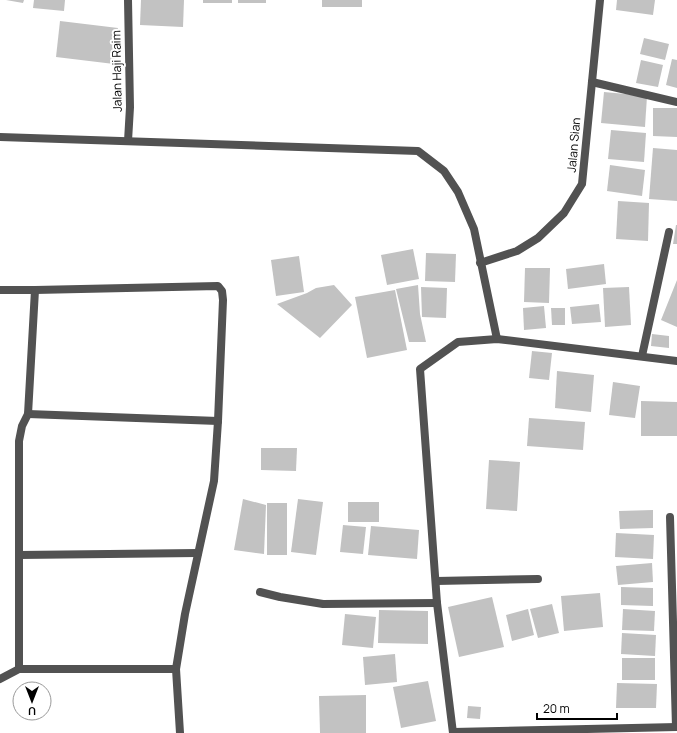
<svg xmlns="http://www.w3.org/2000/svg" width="677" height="733" viewBox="0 0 677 733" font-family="Manrope,sans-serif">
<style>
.building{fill:#c2c2c2}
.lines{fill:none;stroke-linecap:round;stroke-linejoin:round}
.minor{stroke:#525252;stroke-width:8}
.labels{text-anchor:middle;stroke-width:4;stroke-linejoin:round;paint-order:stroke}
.street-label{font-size:12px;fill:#000;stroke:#fff}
</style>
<rect width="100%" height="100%" fill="#fff"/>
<g class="building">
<path d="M6 0H24L23 3Z"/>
<path d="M34 0H65L64 11 33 8Z"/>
<path d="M141 0H184L183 27 140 25Z"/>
<rect x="203" y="0" width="29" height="3"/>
<rect x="238" y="0" width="28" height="3"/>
<rect x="322" y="0" width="40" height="7"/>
<path d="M617 0H655L653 15 616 10Z"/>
<path d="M60 21 118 28 114 64 56 57Z"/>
<path d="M644 38 669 44 665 60 640 54Z"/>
<path d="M672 59 677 60V88L666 85Z"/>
<path d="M641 60 663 65 658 87 636 83Z"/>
<path d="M604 92 647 96 645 127 601 123Z"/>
<path d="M653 108H677V137L653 136Z"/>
<path d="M611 130 646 133 644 162 608 159Z"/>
<path d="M653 148 677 150V201L649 199Z"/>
<path d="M610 165 645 170 642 196 607 191Z"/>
<path d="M618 201 649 203 648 241 616 239Z"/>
<path d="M676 225H677V244H673Z"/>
<path d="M413 249 419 279 387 285 381 255Z"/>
<path d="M426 253 456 254 455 282 425 281Z"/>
<path d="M299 256 304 292 276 296 271 260Z"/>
<path d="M604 264 606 284 568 289 566 269Z"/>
<path d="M525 268H550L549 303 524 302Z"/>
<path d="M677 280V327L661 320Z"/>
<path d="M334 285 352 305 320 338 277 304 307 293 316 288Z"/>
<path d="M418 285 420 314 426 342H409L396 289Z"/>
<path d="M421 287 447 288 446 318 422 317Z"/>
<path d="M629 287 631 325 605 327 603 288Z"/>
<path d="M395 290 407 350 367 358 355 297Z"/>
<path d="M599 304 601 322 572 324 570 307Z"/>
<path d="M544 306 546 328 524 330 523 308Z"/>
<path d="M551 308H565V325H552Z"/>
<path d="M652 334 669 336V348L651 346Z"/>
<path d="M532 351 552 353 549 380 529 378Z"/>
<path d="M557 371 594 375 591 412 555 408Z"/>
<path d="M613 382 640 386 635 418 609 415Z"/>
<path d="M641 401 677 402V436H641Z"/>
<path d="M529 418 585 422 583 450 527 446Z"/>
<path d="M261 448H297L296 471 261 470Z"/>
<path d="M489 460 520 462 517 511 486 509Z"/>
<path d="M243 499 266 505 264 554 234 550Z"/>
<path d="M298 499 323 502 316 555 291 552Z"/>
<rect x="348" y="502" width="31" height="20"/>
<rect x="267" y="503" width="20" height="52"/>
<path d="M653 510V528L620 529 619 511Z"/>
<path d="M343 525 366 527 363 554 340 552Z"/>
<path d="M371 526 419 530 417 559 368 555Z"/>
<path d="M616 533 654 535 653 559 615 557Z"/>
<path d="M652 563 653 582 618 585 616 566Z"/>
<path d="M621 587 653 588V606L621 605Z"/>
<path d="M600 593 603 627 564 631 561 596Z"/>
<path d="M492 597 504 647 459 657 448 607Z"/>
<path d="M552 604 559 633 538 638 530 609Z"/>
<path d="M528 609 534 635 512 641 506 615Z"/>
<path d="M623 609 655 611 654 631 622 630Z"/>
<path d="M379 610 428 611V644L378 643Z"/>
<path d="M345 614 376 617 373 648 342 645Z"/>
<path d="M622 633 656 635 655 656 621 654Z"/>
<path d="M395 654 397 682 365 685 363 657Z"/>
<rect x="622" y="658" width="33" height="22"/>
<path d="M428 681 436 721 401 728 393 687Z"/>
<path d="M617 683 657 684 656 708H616Z"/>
<path d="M366 695V733H320L319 696Z"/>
<path d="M468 706 481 707 480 719 467 718Z"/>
</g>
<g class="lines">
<g class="minor">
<path d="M128 0 130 107 128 141"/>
<path d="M592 82 677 102"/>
<path d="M0 137 418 151 444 171 458 192 474 229 497 339"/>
<path d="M480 263 517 251 538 238 564 213 582 184 600 0"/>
<path d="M0 290H35L218 286 222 291 223 300 218 421 214 481 185 614 176 669 180 733"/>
<path d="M642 356 669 232"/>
<path d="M28 414 218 421"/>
<path d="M670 517 676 727"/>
<path d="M19 555 198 553"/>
<path d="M436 581 538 579"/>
<path d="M260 592 280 597 323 604 437 603"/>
<path d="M19 669V441L22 426 28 414 35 290"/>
<path d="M0 679 19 669H176"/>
<path d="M453 732 677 727"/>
<path d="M453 733 437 603 420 369 458 342 497 339 677 361"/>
</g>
</g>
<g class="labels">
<g class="street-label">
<text transform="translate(117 71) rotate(-91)" y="4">Jalan Haji Raim</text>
<text transform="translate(574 145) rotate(-85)" y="4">Jalan Sian</text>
</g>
</g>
<g transform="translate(32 701) rotate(180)"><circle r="19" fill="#ffffff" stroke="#999999"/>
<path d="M0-3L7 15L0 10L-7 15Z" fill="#000000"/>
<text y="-6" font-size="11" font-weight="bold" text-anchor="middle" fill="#000000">U</text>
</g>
<path d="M537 713v6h80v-6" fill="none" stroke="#000000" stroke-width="2"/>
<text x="543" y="713" font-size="12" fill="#000000" stroke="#ffffff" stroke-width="3" paint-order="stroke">20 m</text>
</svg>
